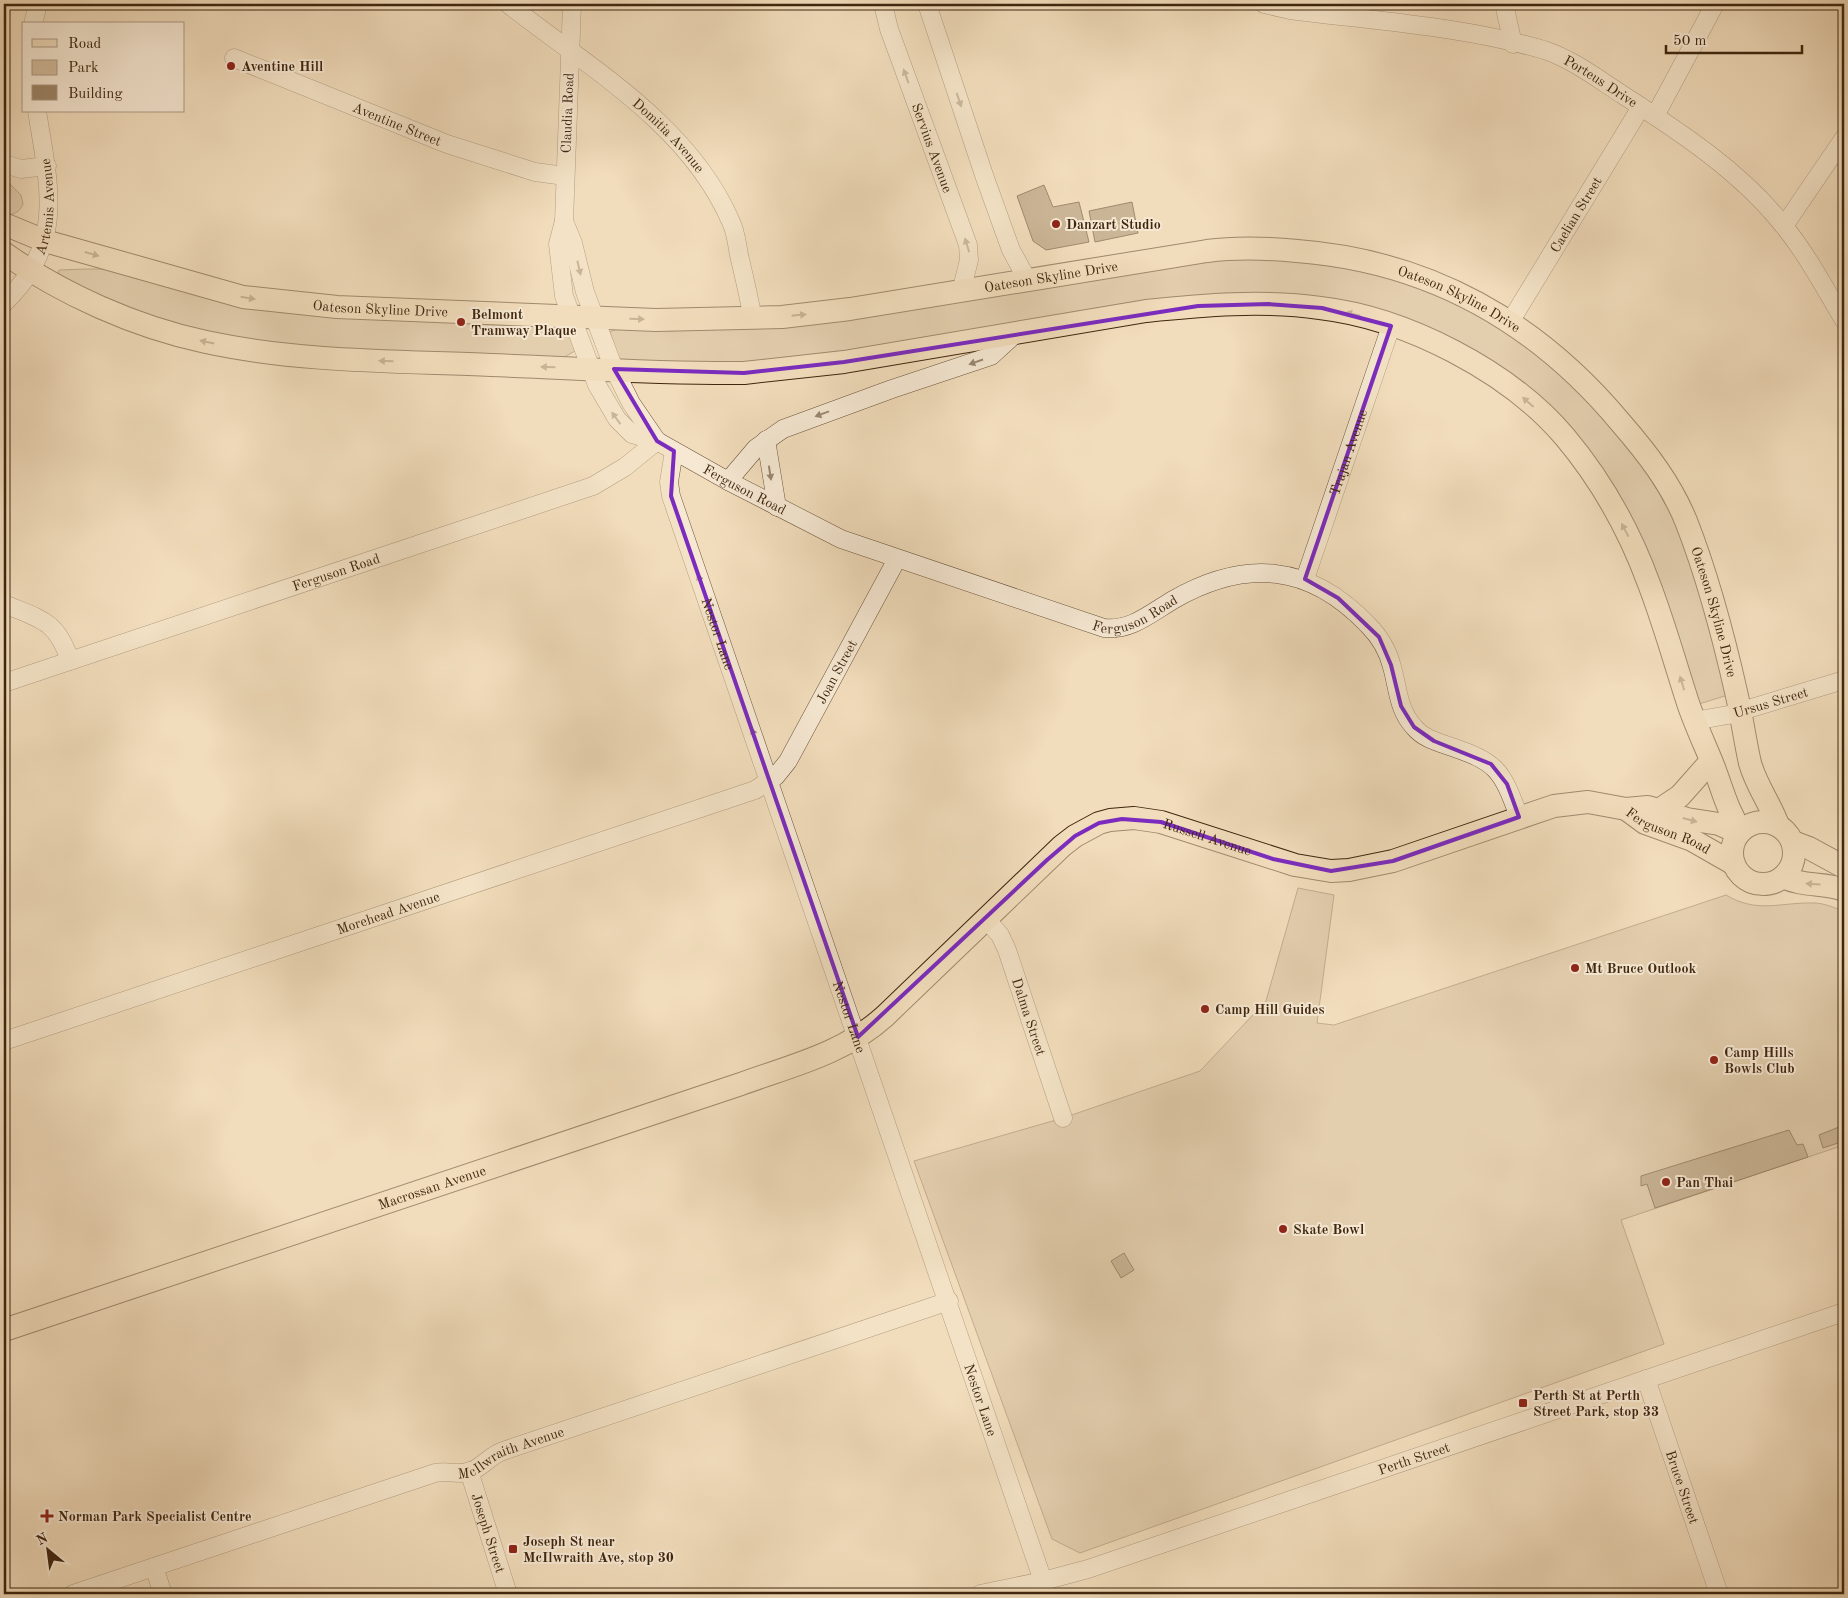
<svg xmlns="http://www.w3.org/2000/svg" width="1848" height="1598" viewBox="0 0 1848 1598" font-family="'Old Standard TT',serif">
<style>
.green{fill:#d3bd9e;stroke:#897256}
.building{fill:#9c8568;stroke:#3f260f}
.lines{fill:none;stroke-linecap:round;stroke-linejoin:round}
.minor-casing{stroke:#6c543a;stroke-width:19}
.major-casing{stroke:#3f260f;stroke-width:24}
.minor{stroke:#f6e8d3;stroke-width:18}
.major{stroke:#f1dcbb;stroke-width:22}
.oneway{fill:#9a8771}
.oneway2{fill:#988165}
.marked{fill:none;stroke:#7b2cbf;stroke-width:4;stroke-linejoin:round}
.poi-dot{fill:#8f2418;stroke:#f6e8d3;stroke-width:2}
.labels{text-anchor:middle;stroke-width:4;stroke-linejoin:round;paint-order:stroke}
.poi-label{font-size:14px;font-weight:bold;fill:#3f260f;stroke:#f6e8d3;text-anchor:start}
.street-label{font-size:14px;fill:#3f260f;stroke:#f6e8d3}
</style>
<rect width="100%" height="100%" fill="#f1dcbb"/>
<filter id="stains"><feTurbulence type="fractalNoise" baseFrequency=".004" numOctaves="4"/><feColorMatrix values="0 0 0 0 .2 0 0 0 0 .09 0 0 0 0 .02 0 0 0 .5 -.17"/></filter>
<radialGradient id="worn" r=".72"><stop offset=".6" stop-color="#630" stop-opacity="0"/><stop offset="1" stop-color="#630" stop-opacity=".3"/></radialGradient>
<g class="green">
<path d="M4 178 21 195 23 204C20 212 13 216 4 214Z"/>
<path d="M1229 253 1398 275 1519 336 1630 441 1680 522 1728 695 1699 704 1637 532 1498 372 1301 299 804 362H620L610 332 614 330Z"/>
<path d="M87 269H110L166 280 565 322 575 351 559 360 326 353 201 337 64 280 58 272 59 270Z"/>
<path d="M1298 888 1334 895 1317 1023 1334 1025 1726 895C1758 914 1780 902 1814 903 1824 903 1835 908 1844 911V1145L1621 1220 1664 1344 1080 1553 1052 1539 914 1161 1063 1118 1200 1071 1266 1001Z"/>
</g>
<g class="building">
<path d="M1044 185 1053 207 1079 202 1089 242 1046 250 1033 241 1017 196Z"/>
<path d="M1132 202 1138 233 1095 242 1089 211Z"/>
<path d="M1844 1125V1141L1823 1148 1819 1135Z"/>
<path d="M1789 1130 1797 1145 1803 1144 1808 1157 1655 1208 1647 1184 1641 1186V1176Z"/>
<path d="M1124 1253 1134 1270 1121 1278 1111 1261Z"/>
</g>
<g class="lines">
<g class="minor-casing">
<g id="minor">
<path id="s1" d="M508 4C588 67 689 124 731 222 736 232 737 245 739 255 744 276 749 298 753 319"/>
<path id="s2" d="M572 4 564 221 558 244 564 296 597 385 617 419 632 434 657 441 728 481 841 539 1104 628C1131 631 1151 613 1173 600 1245 559 1309 563 1368 625 1379 636 1388 651 1392 667 1398 688 1398 710 1414 727 1422 737 1434 741 1446 745 1497 762 1501 768 1519 817"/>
<path id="s3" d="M883 4 889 29 968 245 969 260 961 292"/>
<path d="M927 4 985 178 1011 250 1028 281"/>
<path id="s4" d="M1264 4 1290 10C1374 21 1462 26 1544 50 1572 59 1598 79 1623 95 1680 132 1740 171 1783 225 1807 254 1825 289 1844 320"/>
<path d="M1504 4 1513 44"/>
<path d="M33 24 38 4"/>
<path id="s5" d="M234 58 447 144 535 172 565 176"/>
<path d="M1655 116 1715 4"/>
<path d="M4 164 21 169 47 166"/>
<path d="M564 221 573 243 585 292 614 369 631 403 657 441"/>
<path d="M1784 226 1844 138"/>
<path id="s6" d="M4 303C66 244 49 187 37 111"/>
<path id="s7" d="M1510 322 1641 107"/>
<path d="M766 440 777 507"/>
<path id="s8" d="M674 451 669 482 671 496 1043 1581"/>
<path d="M728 481 756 448 783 429 892 389 991 356 1015 334"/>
<path id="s9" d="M1305 579 1391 326"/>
<path d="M4 604C40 619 57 620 70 661"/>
<path id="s10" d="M4 683 593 486 625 467 657 441"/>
<path id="s11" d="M1694 721 1728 715 1844 680"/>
<path id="s12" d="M986 919 1000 935 1007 950 1063 1118"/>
<path id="s13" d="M4 1041 755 790 776 776 788 761 897 559"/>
<path id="s14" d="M1646 1379 1719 1594"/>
<path id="s15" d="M469 1471 508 1594"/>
<path d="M154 1567 163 1594"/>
<path id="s16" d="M73 1594 435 1473C448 1470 460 1476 472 1471 483 1466 491 1455 503 1451L949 1301"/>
<path id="s17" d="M980 1594 1043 1581 1088 1569 1844 1312"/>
</g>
</g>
<g class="major-casing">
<g id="major">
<path id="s18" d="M4 224 45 241 243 297 337 307 656 320 782 317 850 309 1207 251C1238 247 1266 248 1297 251 1429 261 1537 322 1621 423 1647 453 1671 484 1686 521 1708 577 1724 638 1737 696 1742 718 1745 741 1750 763 1756 785 1770 803 1778 825"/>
<path d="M4 253C62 294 135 327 206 342 299 362 396 361 491 365 575 368 660 374 744 373L844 362 1146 311C1204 305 1262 300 1320 308 1406 318 1509 371 1565 437 1601 480 1630 532 1649 584 1664 623 1675 663 1688 703 1695 724 1705 745 1713 765 1722 788 1727 810 1741 831"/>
<path id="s19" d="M1626 809 1645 823 1692 840 1734 864"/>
<path d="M1659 810 1680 796 1711 761"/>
<circle cx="1763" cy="853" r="31"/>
<path d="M1793 842 1809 848 1844 867"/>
<path d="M1783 877C1803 887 1824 882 1844 890"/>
<path id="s20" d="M4 1330 741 1084C793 1065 843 1054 885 1016L1062 846 1075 836 1099 823 1110 820 1134 818 1161 822 1295 865 1331 871 1349 870 1393 861 1554 806 1588 802 1626 809 1648 807 1687 819 1719 824 1739 833"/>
</g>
</g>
<use href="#minor" class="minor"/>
<use href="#major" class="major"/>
</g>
<defs><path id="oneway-solid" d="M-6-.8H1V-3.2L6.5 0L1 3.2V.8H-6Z" transform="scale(1.25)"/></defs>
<g class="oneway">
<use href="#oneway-solid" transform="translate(906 76) rotate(-110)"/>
<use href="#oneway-solid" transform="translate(959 100) rotate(71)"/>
<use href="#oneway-solid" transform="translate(967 245) rotate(-107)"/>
<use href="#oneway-solid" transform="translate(579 268) rotate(77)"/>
<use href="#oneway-solid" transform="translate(976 362) rotate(161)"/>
<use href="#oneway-solid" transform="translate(822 414) rotate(160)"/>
<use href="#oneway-solid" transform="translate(616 418) rotate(-126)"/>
<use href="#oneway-solid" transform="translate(770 473) rotate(81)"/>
<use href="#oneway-solid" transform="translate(700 581) rotate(-109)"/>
<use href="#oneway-solid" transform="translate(754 735) rotate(-111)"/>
</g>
<g class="oneway2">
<use href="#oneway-solid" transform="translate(92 254) rotate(16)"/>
<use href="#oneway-solid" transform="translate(248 298) rotate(9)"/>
<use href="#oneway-solid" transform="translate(1353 314) rotate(-166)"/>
<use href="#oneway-solid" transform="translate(799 315) rotate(-6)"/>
<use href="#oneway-solid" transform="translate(637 319) rotate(2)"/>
<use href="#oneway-solid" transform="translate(207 342) rotate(-168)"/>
<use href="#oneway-solid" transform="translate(386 361) rotate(-178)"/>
<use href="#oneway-solid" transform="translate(548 367) rotate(-178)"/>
<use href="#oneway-solid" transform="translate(1528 402) rotate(-139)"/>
<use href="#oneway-solid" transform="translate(1625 530) rotate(-118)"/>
<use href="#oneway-solid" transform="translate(1682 683) rotate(-107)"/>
<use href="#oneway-solid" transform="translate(1690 820) rotate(15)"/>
<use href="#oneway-solid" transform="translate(1813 884) rotate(-177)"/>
</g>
<path d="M0 0H1848V1598H0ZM1268 304 1322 308 1391 326 1305 579 1338 598 1379 637 1391 665 1401 706 1414 727 1434 741 1491 764 1507 784 1519 817 1393 861 1331 871 1273 859 1161 822 1122 819 1099 823 1075 836 1047 860 858 1037 671 496 674 451 657 441 614 369 744 373 844 362 1198 306Z" fill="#f1dcbb" fill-opacity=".55" fill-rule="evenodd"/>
<path class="marked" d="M1268 304 1322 308 1391 326 1305 579 1338 598 1379 637 1391 665 1401 706 1414 727 1434 741 1491 764 1507 784 1519 817 1393 861 1331 871 1273 859 1161 822 1122 819 1099 823 1075 836 1047 860 858 1037 671 496 674 451 657 441 614 369 744 373 844 362 1198 306Z"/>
<g class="poi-dot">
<circle cx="231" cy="66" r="5"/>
<circle cx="1056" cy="224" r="5"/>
<circle cx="461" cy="322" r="5"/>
<circle cx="1575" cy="968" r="5"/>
<circle cx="1205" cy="1009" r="5"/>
<circle cx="1714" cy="1060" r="5"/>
<circle cx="1666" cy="1182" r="5"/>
<circle cx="1283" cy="1229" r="5"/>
<rect x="1518" y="1398" width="10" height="10" rx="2.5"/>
<path d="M44.5 1508.5h5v5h5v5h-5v5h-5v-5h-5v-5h5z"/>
<rect x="508" y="1544" width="10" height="10" rx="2.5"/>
</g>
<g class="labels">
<g class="poi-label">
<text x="241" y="71">Aventine Hill</text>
<text x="1066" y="229">Danzart Studio</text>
<text x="471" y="319">Belmont<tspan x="471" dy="16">Tramway Plaque</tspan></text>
<text x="1585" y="973">Mt Bruce Outlook</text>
<text x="1215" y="1014">Camp Hill Guides</text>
<text x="1724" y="1057">Camp Hills<tspan x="1724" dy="16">Bowls Club</tspan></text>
<text x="1676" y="1187">Pan Thai</text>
<text x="1293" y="1234">Skate Bowl</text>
<text x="1533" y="1400">Perth St at Perth<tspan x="1533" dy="16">Street Park, stop 33</tspan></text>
<text x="58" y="1521">Norman Park Specialist Centre</text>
<text x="523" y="1546">Joseph St near<tspan x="523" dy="16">McIlwraith Ave, stop 30</tspan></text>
</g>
<g class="street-label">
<text dy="5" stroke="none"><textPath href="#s4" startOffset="349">Porteus Drive</textPath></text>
<text transform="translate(567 113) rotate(-88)" y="5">Claudia Road</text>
<text dy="5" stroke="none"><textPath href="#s5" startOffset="176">Aventine Street</textPath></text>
<text dy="5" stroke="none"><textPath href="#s1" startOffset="208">Domitia Avenue</textPath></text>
<text dy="5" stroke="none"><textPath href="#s3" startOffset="152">Servius Avenue</textPath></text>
<text dy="5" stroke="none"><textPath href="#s6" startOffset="109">Artemis Avenue</textPath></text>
<text dy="5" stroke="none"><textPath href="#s7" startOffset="126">Caelian Street</textPath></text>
<text dy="5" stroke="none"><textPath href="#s18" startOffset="1062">Oateson Skyline Drive</textPath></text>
<text dy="5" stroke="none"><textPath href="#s18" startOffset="1481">Oateson Skyline Drive</textPath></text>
<text dy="5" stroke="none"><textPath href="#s18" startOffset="388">Oateson Skyline Drive</textPath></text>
<text dy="5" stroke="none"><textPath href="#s9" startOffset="134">Trajan Avenue</textPath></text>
<text dy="5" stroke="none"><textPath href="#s2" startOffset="575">Ferguson Road</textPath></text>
<text dy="5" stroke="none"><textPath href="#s10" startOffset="350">Ferguson Road</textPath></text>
<text dy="5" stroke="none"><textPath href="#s2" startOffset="995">Ferguson Road</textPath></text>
<text dy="5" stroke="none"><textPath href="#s18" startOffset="1901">Oateson Skyline Drive</textPath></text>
<text dy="5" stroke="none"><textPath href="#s8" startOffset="191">Nestor Lane</textPath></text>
<text dy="5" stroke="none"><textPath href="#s13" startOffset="938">Joan Street</textPath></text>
<text dy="5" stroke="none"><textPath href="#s11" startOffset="79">Ursus Street</textPath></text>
<text dy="5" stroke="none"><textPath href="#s19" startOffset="48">Ferguson Road</textPath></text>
<text dy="5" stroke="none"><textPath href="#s20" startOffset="1338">Russell Avenue</textPath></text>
<text dy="5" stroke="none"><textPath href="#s13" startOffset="405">Morehead Avenue</textPath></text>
<text dy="5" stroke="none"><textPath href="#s12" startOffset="108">Dalma Street</textPath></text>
<text dy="5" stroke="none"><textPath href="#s8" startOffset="596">Nestor Lane</textPath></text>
<text dy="5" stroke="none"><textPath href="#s20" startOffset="451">Macrossan Avenue</textPath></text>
<text dy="5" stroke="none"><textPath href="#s8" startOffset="1001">Nestor Lane</textPath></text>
<text dy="5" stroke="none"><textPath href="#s16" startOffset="462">McIlwraith Avenue</textPath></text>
<text dy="5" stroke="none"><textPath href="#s17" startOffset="455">Perth Street</textPath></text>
<text dy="5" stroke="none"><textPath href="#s14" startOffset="114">Bruce Street</textPath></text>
<text dy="5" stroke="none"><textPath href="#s15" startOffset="65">Joseph Street</textPath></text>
</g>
</g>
<rect width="1848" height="1598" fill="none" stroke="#f1dcbb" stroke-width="20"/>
<rect x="5" y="5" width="1838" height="1588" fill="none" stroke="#3f260f" stroke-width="2.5"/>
<rect x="10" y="10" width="1828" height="1578" fill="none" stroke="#3f260f"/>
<rect x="22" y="22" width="162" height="90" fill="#f6e8d3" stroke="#ad9a85"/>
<rect x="32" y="39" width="25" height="8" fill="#f1dcbb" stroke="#ad9a85"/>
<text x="68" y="48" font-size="15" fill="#3f260f">Road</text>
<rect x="32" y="60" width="25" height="15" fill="#d3bd9e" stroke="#ad9a85"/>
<text x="68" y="72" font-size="15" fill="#3f260f">Park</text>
<rect x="32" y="85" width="25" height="15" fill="#9c8568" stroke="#ad9a85"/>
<text x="68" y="98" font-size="15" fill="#3f260f">Building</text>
<g transform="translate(48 1550) rotate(331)" stroke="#f6e8d3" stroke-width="4" paint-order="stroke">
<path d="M0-4L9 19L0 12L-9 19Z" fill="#3f260f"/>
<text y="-8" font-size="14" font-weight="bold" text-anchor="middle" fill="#3f260f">N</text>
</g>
<path d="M1666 45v8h136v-8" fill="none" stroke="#3f260f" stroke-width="2.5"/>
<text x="1673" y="45" font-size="15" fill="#3f260f" stroke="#f6e8d3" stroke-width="4" paint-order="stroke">50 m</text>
<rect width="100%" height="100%" filter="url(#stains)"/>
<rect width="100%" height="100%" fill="url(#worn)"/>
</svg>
